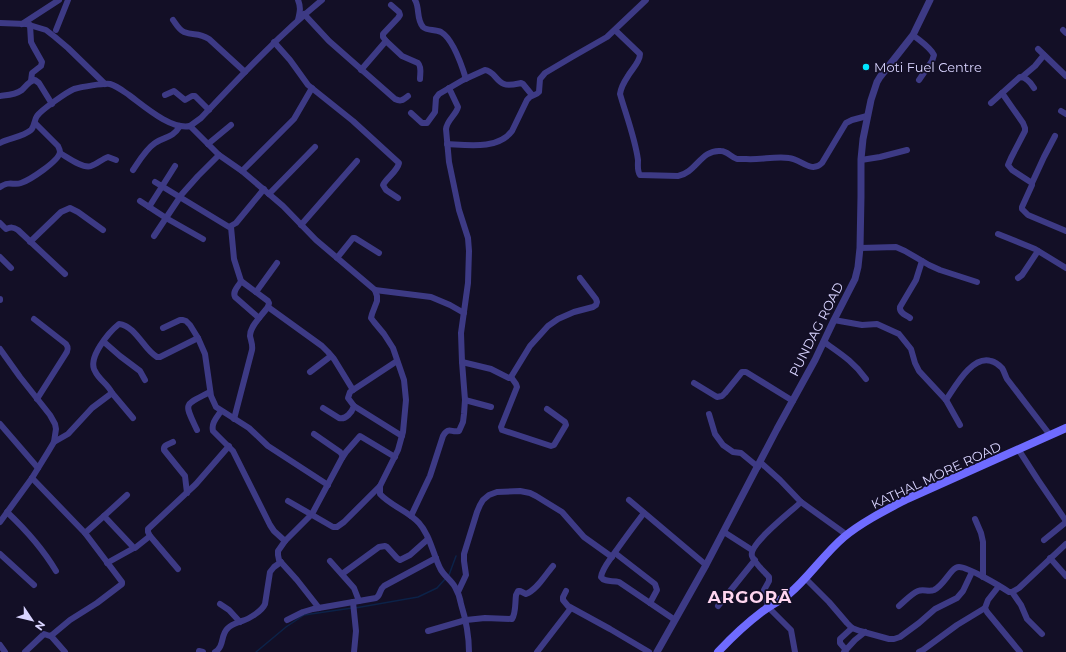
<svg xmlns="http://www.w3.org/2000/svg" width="1066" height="652" viewBox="0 0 1066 652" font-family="Montserrat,sans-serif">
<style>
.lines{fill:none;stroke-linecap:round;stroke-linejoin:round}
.stream{stroke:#0c2248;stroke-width:1.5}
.minor{stroke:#3d3a85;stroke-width:6}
.tertiary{stroke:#3d3a85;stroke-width:7}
.secondary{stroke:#6f6bff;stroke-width:8}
.poi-dot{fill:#00e5ff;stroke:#130f26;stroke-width:1.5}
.labels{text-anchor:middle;stroke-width:3.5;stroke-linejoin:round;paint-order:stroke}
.poi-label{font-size:13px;fill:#d9d4ff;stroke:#130f26;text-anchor:start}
.street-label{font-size:13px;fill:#d9d4ff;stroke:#130f26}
.district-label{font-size:17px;font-weight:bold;letter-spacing:1px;fill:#ffd6f0;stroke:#130f26}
</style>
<rect width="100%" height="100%" fill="#130f26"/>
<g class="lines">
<g class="stream">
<path d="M449 575 456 556"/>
<path d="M355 608 418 597 437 588 446 578"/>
<path d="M256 652 286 627 304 615 352 608"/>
</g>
<g class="minor">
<path d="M298 0C301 7 300 12 298 20"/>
<path d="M322 0C278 36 240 77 201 118L190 126 219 155 242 171 269 194 283 206 316 240 375 290 377 296V301L372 314 371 318 374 322 384 334 393 348 404 380 406 400 403 432 398 450 380 486V494C391 506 408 511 419 523 430 535 433 554 440 568 443 575 451 580 455 587 458 592 460 598 461 604 466 620 469 635 469 652"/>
<path d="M415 0C420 8 416 19 423 27 427 31 435 29 441 32 453 39 462 66 466 79"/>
<path d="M304 14 329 41 395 99C401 102 403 100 408 96"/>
<path d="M173 20C176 24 179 30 184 32 194 36 198 32 209 39L245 72"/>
<path d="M0 23 26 24 46 30 55 37 68 48 105 84"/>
<path d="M22 24 59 0"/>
<path d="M30 25 31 42 33 46 42 62 41 66 32 73 31 81"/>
<path d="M56 30 68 0"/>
<path d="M615 30 640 54C640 62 632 69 628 76 624 82 621 87 620 94 626 115 635 138 638 160 638 166 637 171 640 175L678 176C696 173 701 149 721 151 727 151 731 157 737 159 740 159 743 159 746 159 761 160 775 156 789 158 801 159 811 174 822 163L846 123 852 120 867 116"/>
<path d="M1063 30 1066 33"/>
<path d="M913 35C920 41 930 47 934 55L932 61 919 80"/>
<path d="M386 41 402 56 418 63C422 67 420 74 420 79"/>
<path d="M274 42 290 60 308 85 353 121 399 163C397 172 387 177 383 185L386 190 398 198"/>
<path d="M1038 49 1066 76"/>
<path d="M361 70 386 41 383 37V34L398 18 400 15 399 12 391 5"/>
<path d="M1022 77 1035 66 1044 55"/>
<path d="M1002 93 1023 123 1025 128V131L1011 158 1008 165 1012 170 1032 183V185L1022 207V209L1028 215 1066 231"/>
<path d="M165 95 174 91 185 100 192 96H195L209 110"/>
<path d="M0 96C8 95 15 95 22 90 26 86 29 81 35 80L39 83 52 104"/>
<path d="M991 103 1020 77C1027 77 1031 83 1034 88"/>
<path d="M1061 111 1066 114"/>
<path d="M411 113 422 123H427L435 112 436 98 439 94 463 80 485 70C494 71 496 81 504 84 509 86 516 84 521 83L523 84 532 95"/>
<path d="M0 143C9 138 23 137 31 130 35 126 34 120 37 116 41 110 67 92 74 89 81 87 104 83 110 84 117 86 123 91 129 95 144 106 171 130 190 126"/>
<path d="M208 144 231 125"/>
<path d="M447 144C467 145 498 150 512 131L527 100C532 93 535 97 539 92L540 79 545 73 572 57 607 37 646 0"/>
<path d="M60 153C67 157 83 169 91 166 97 164 102 159 108 157L116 160"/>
<path d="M861 160 880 157 907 150"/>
<path d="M133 170C139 161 146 149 155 143 165 136 172 139 180 126"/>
<path d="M242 171 294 119 312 88"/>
<path d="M155 182 229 227 236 223 264 189"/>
<path d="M1032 183 1044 157 1055 136"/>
<path d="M0 187C10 180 13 186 21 183 30 180 59 161 60 152 60 150 59 148 58 146L35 123"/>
<path d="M269 194 315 147"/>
<path d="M140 201 166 218 203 239"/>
<path d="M149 207 175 166"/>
<path d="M0 223 6 229C11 227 13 227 18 230L65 274"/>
<path d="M301 225 357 161"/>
<path d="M231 227 234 259 241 281C239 286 232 291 235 297L259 318C255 323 250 329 250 336 251 341 253 345 252 350L234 419"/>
<path d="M998 234 1035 249 1066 268"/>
<path d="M154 236 182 194 198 176 219 155"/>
<path d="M30 242 61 212 70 208 78 212 103 230"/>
<path d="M860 248 896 247 905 251 929 265 940 270 977 282"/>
<path d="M0 257 11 268"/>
<path d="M337 258 353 238H355L379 253"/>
<path d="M1018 278 1022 275 1038 251"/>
<path d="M241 281 268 301 269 303 268 307 259 318"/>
<path d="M375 290 431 297 450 305 464 313"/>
<path d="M256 292 277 263"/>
<path d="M0 299V300"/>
<path d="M268 307 322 346 328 352 334 359 353 390"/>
<path d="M910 318C906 315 899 313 900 307L916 280 922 261"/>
<path d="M34 319 66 344C69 348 68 351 65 355L37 399"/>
<path d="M834 320 862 325 877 324 899 334 911 349 915 363 919 371 946 400 960 425"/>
<path d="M163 328 180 320H183L186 321 190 325 198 338 205 354 211 396 216 407 249 428 268 446 328 485"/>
<path d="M104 342 120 356 140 371 145 380"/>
<path d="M824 342C841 354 854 362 866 379"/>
<path d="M0 349 20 377 50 415 55 424 56 429 54 442 48 452 32 478 0 522"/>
<path d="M462 362 491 369 509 378 511 377 530 346 548 326 558 319 574 312 593 307 596 305 597 302 596 299 580 278"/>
<path d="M310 372 331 356"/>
<path d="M511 377 516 384 517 387 501 427 502 430 551 446 554 445 566 425 565 422 547 409"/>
<path d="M694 383 717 397 722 396 725 393 742 372H746L793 401"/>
<path d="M112 393C108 384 99 380 95 371 87 358 109 332 119 324 136 326 144 350 157 357H160L198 338"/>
<path d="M465 400 491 407"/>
<path d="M946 400C955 387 972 355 991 361 995 362 999 365 1002 368 1004 371 1005 375 1007 379L1050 435"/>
<path d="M354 406 402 436"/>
<path d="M323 408 339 418C346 420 352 412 354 406L348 398 350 392 397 361"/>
<path d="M221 411C217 417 211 423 213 431L233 451 270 525 274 531 285 541"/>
<path d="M709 414 715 434 723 445 733 452 741 453 758 467"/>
<path d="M0 424 38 468"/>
<path d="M197 430C184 402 183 406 210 392"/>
<path d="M314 434 340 452 343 456 342 458 312 514 285 541 278 551V555L279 560 297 580 319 608"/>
<path d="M54 442 68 434 92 408 112 393 133 418"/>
<path d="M173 442C169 444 163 445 164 450L185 476 187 493"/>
<path d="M1018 449 1038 480 1066 521"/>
<path d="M342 458 346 452 360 436 395 457"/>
<path d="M760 462 780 480 801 502 847 535"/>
<path d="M32 478 85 533 104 516 134 548H135L150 536"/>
<path d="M629 500 706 565"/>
<path d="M288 501 333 527H337L344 522 380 486"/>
<path d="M7 512C26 530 43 549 56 571"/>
<path d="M644 513C633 527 623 541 613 555 609 561 602 569 601 577 605 583 613 580 619 582L675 620"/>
<path d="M104 516 127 495"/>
<path d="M411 516 430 476 443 436C449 426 451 433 459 431L463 422 464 414 465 400 462 362 461 333 468 283 469 251 468 238 459 210 449 162 446 129C447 120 456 115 458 107L449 88"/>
<path d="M975 519 981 533 983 542V577"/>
<path d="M724 532 752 550"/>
<path d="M1044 540 1066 522"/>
<path d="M615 553 655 584 657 590 650 603"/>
<path d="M0 554 34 585"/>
<path d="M1050 558 1066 576"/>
<path d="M330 561 354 588 359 601"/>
<path d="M107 563 134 548"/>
<path d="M178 569 150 536 148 532V529L196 484 229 446"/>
<path d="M342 574 379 547 385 546 387 547 397 558 400 560 410 555 428 539"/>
<path d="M805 578 829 602 847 623 852 628 860 631 889 639H894L900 637 919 623 935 609 957 598 963 591 972 572"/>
<path d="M999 586 988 600 985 608 987 612 1020 652"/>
<path d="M566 591 563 597V600L568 606 610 629 649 652"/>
<path d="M458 592 466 575 464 561V554L477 512 480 505 483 500 489 495 497 492 520 491 530 493 536 496 562 512 584 537 612 557"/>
<path d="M1012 592 1021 605 1027 619 1042 634"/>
<path d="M353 602 356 631 354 652"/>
<path d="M220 604 229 610 240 622"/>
<path d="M718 606 755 560"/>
<path d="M899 606C905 601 911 594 918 591 923 589 929 592 934 590 942 586 947 576 953 570 955 568 956 567 959 567 968 567 1000 586 1009 592H1012L1019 588 1066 544"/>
<path d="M287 620 303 612 313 609 376 598C381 595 379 590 384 586L436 558"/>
<path d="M428 631 466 620 485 618 512 619C516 613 515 603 516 595L518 591H520L526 594C537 590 545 575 553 566"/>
<path d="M51 636 65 652"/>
<path d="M0 645 5 652"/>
<path d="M846 650 840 643V639L852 628"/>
<path d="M199 651 203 652"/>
<path d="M25 652 44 634 50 636 52 635 70 620 97 603 122 584V582L85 533"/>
<path d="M215 652C225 646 220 635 228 628 232 624 237 623 242 621 249 619 262 611 265 604L270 572 274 567 281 562"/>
<path d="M537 652 571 608"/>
<path d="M795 652 791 630 768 607 764 590 769 581V577C764 571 755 564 752 556 748 544 792 511 801 502"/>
<path d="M844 652 855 640 865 632"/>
<path d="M919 652 923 650 957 625 985 608"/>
</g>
<path class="tertiary" d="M657 652 706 565 777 429 815 360 834 320 855 279 858 267 860 248 861 196V159L863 139 871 100 877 82 880 77 913 35 930 0"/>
<path class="secondary" d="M718 652C732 637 747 623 763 611 771 605 781 600 789 594 809 577 824 554 844 537 862 522 886 510 907 499L1066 428"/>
</g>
<circle class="poi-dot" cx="866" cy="67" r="4"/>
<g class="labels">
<g class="poi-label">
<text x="874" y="72">Moti Fuel Centre</text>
</g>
<g class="street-label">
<text transform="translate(816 329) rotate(-63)" y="5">PUNDAG ROAD</text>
<text transform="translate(936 475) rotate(-25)" y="5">KATHAL MORE ROAD</text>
</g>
<g class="district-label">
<text x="750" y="603">ARGORĀ</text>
</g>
</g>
<g transform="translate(32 620) rotate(125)" stroke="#130f26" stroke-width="3" paint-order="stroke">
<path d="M0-3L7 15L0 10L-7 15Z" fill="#d9d4ff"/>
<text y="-6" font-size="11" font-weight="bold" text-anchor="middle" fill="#d9d4ff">N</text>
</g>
</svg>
